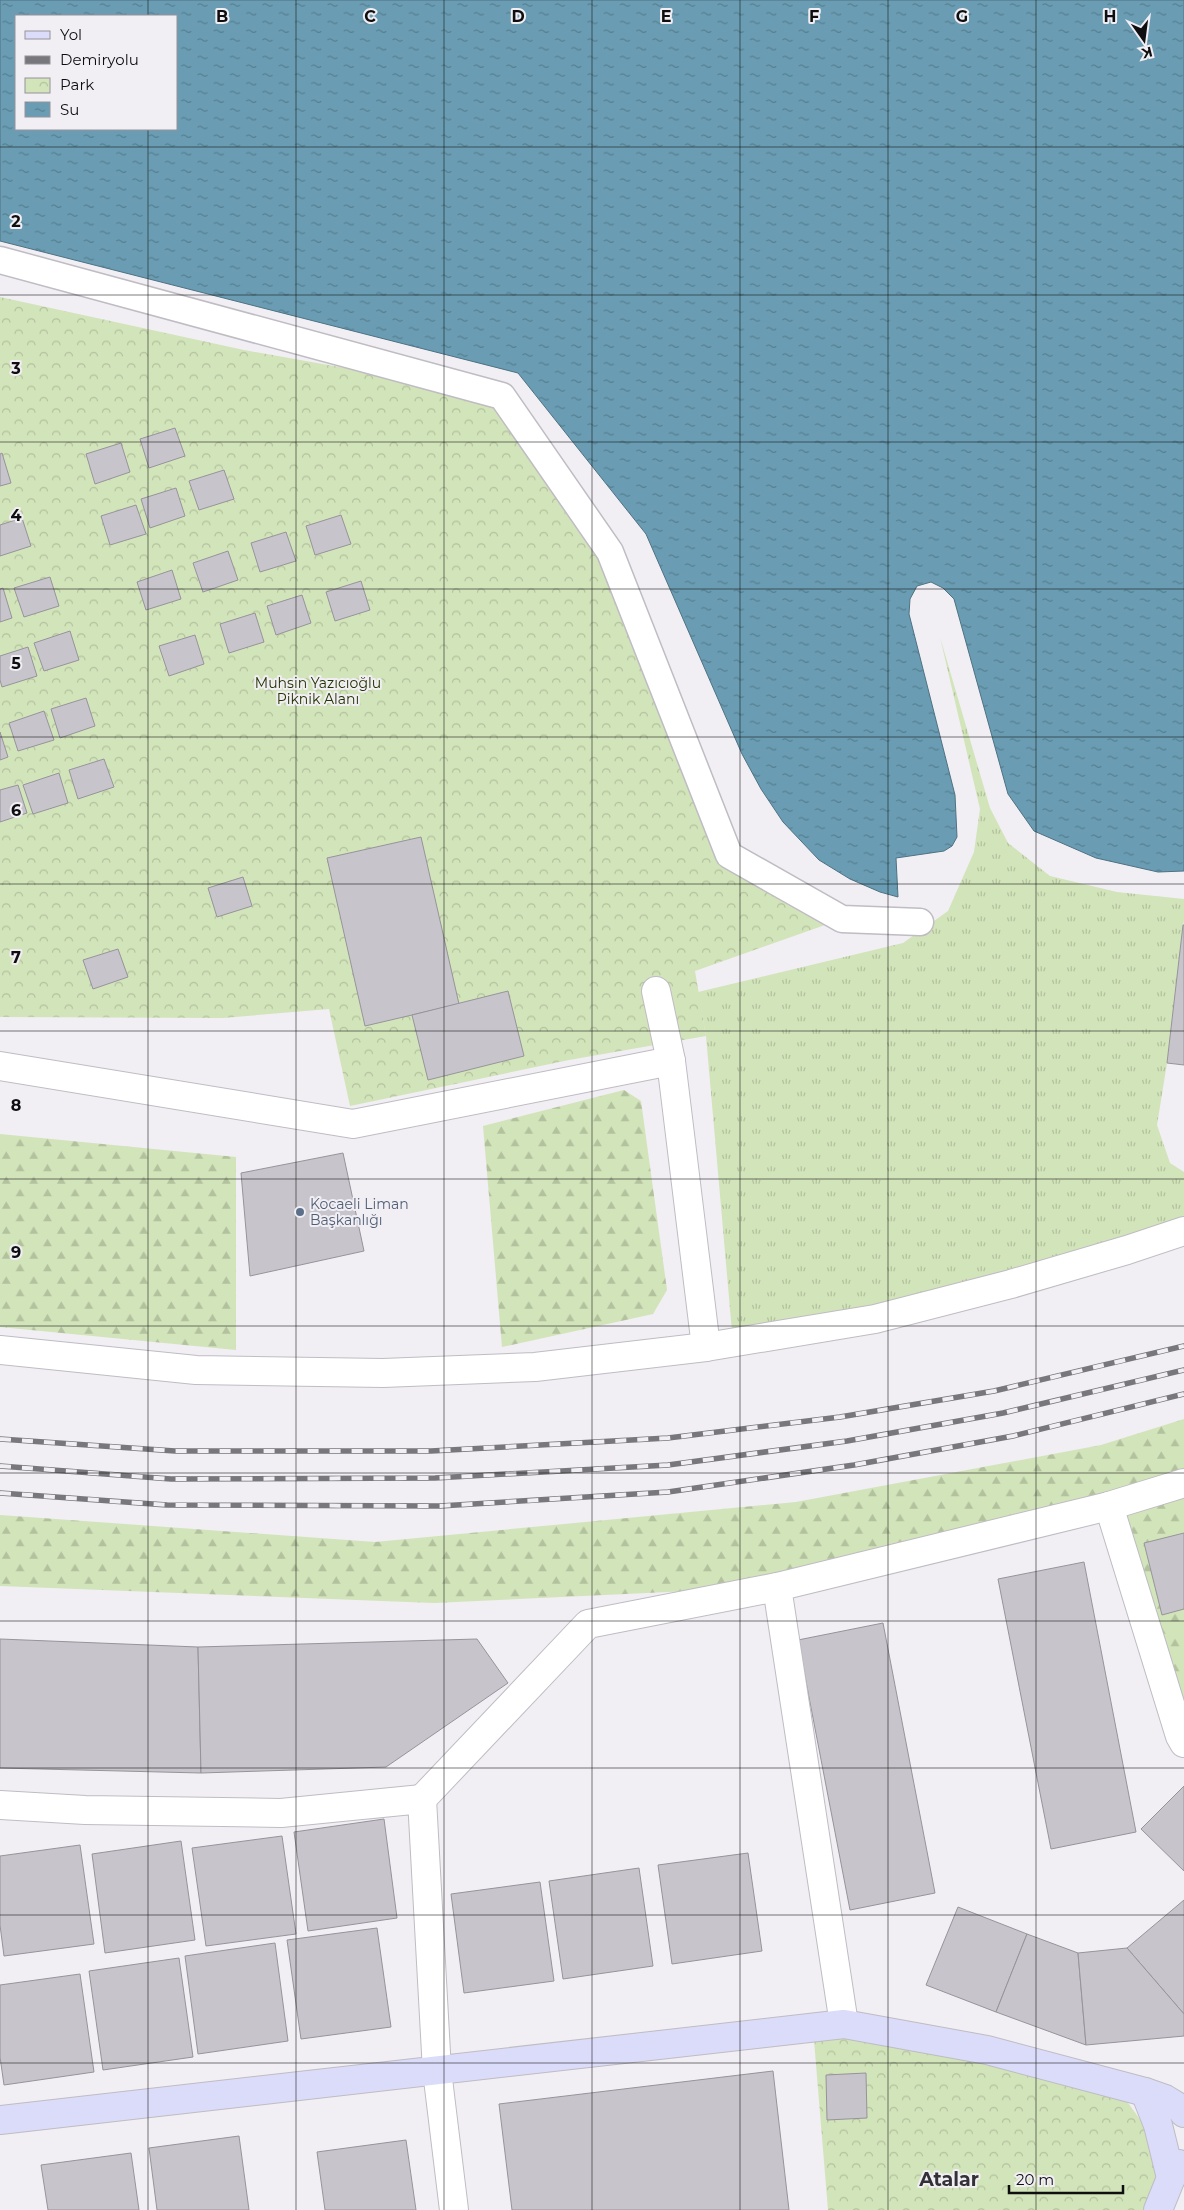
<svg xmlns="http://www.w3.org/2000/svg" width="1184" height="2210" viewBox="0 0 1184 2210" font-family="Montserrat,sans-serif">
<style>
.grass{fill:url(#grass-tufts)}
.forest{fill:url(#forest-firs)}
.park{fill:url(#park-crowns)}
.water{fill:url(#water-ripples);stroke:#4e7282;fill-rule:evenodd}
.building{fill:#c7c4cb;stroke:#96949a}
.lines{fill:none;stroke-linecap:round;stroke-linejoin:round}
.pedestrian-casing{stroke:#bfbcc3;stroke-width:29}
.minor-casing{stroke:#bfbcc3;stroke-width:30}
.secondary-casing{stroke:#bfbcc3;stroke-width:30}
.pedestrian{stroke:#fff;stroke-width:26}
.minor{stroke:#fff;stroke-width:28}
.secondary{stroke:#dadcf9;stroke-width:28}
.rail-casing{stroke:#78777b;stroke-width:5.5}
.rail{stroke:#f1eef4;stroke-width:4;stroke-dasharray:11;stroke-linecap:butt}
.grid{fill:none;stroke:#0e0e10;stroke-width:1;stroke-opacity:0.55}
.service-dot{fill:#5c6f8a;stroke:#f1eef4;stroke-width:2}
.labels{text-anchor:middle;stroke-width:4;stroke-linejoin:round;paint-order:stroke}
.park-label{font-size:14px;fill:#233301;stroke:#f1eef4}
.service-label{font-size:14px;fill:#4e5e75;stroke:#f1eef4;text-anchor:start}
.district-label{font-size:19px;font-weight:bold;fill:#333136;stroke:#f1eef4}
.grid-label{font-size:16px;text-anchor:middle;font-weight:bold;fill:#0e0e10;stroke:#f1eef4;stroke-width:4;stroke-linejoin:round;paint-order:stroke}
</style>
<defs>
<pattern id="grass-tufts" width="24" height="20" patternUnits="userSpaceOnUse" patternTransform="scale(1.25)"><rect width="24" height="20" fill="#d2e4b9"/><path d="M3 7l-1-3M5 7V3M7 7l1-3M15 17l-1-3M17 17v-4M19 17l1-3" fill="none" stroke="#b3c29e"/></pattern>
<pattern id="forest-firs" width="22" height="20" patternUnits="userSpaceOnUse" patternTransform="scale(1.25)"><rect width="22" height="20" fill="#d2e4b9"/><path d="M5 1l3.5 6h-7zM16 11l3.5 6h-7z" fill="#b3c29e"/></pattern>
<pattern id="park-crowns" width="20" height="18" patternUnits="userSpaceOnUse" patternTransform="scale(1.25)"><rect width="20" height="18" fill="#d2e4b9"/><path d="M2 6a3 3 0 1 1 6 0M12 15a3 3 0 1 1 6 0" fill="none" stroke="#b3c29e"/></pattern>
<pattern id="water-ripples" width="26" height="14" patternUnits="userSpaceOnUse" patternTransform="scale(1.25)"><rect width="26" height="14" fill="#6a9db3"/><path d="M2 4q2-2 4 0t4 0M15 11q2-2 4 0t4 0" fill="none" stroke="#567e90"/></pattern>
</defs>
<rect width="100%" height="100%" fill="#f1eef4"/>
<path class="grass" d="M940 637 990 808 1008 843 1050 876 1117 892 1184 899V920L1167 1063 1157 1125 1170 1163 1184 1172V1231L733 1343 706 1036 698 992 903 943 948 911 974 852 980 809Z"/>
<g class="forest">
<path d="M624 1090 641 1101 667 1290 653 1314 502 1347 483 1126Z"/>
<path d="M0 1134 236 1157V1350L0 1327Z"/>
<path d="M1184 1419V1743L1109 1506 777 1587 434 1603 0 1586V1515L375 1542 796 1502 1101 1445Z"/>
</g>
<g class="park">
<path d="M0 297 244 350 502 396 610 552 729 855 842 919 695 971 706 1036 569 1060 350 1106 329 1009 223 1018 0 1017Z"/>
<path d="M853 2032 1123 2096 1147 2129 1163 2184 1152 2210H828L814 2040Z"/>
</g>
<path class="water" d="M0 0H1184V871L1158 872 1096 858 1034 831 1008 794 954 599 943 588 931 582 917 586 910 599 909 614 955 795 957 837 952 846 944 851 896 858 898 897 880 892 850 879 819 860 783 822 761 789 742 754 646 534 518 373 0 241ZM16 16H176V129H16Z"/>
<g class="building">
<path d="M175 428 185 456 149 468 140 439Z"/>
<path d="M121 443 130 472 95 484 86 454Z"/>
<path d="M2 453 11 483 0 486V454Z"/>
<path d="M224 470 234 499 199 510 189 481Z"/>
<path d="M176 488 185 516 150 528 141 499Z"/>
<path d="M136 505 146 534 110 545 101 516Z"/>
<path d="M341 515 351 544 315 555 306 526Z"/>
<path d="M22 518 31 546 0 556V525Z"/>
<path d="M286 532 296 561 260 572 251 543Z"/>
<path d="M228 551 238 580 203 592 193 563Z"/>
<path d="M172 570 181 599 146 610 137 582Z"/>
<path d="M50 577 59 606 24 617 14 588Z"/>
<path d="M361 581 370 610 335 621 326 592Z"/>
<path d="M3 588 12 618 0 622V589Z"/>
<path d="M302 595 311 623 276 635 267 606Z"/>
<path d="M255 613 264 642 229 653 220 624Z"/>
<path d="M70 631 79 660 44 671 34 643Z"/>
<path d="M195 635 204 664 169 676 159 646Z"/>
<path d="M28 647 37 676 2 687 0 680V656Z"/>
<path d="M86 698 95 726 60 738 51 709Z"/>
<path d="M44 711 54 740 18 751 9 723Z"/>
<path d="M0 732 8 757 0 760Z"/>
<path d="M104 759 114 787 78 799 69 770Z"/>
<path d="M59 773 68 803 33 814 23 785Z"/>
<path d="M18 785 27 813 0 822V790Z"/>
<path d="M421 837 459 1004 365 1026 327 858Z"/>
<path d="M243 877 252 906 217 917 208 888Z"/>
<path d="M1183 925H1184V1065L1167 1063Z"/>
<path d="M118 949 128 977 93 989 83 960Z"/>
<path d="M508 991 524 1056 428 1080 412 1015Z"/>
<path d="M343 1153 364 1251 250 1276 241 1173Z"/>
<path d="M1184 1533V1609L1162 1615 1144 1543Z"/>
<path d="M1084 1562 1136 1832 1051 1849 998 1579Z"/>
<path d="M883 1623 935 1893 850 1910 798 1640Z"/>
<path d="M0 1639 198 1647 201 1773 0 1768Z"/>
<path d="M477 1639 508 1683 386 1767 201 1773 198 1647Z"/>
<path d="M1184 1786V1871L1141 1829Z"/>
<path d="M384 1819 397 1918 308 1931 294 1832Z"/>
<path d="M282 1836 296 1934 206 1946 192 1848Z"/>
<path d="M181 1841 195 1940 105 1953 92 1854Z"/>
<path d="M80 1845 94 1944 4 1956 0 1925V1856Z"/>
<path d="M748 1853 762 1951 672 1964 658 1865Z"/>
<path d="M639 1868 653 1966 563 1979 549 1881Z"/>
<path d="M540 1882 554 1981 464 1993 451 1894Z"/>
<path d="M1184 1900V2014L1127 1948Z"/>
<path d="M958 1907 1027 1934 996 2012 926 1985Z"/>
<path d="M377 1928 391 2027 301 2039 287 1940Z"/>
<path d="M1027 1934 1078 1953 1086 2045 996 2012Z"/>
<path d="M275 1943 288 2041 198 2054 185 1956Z"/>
<path d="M1127 1948 1184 2014V2036L1086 2045 1078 1953Z"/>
<path d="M179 1958 193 2057 103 2070 89 1971Z"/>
<path d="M80 1974 94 2072 4 2085 0 2057V1985Z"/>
<path d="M773 2071 789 2210H512L499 2104Z"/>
<path d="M866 2073 867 2118 827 2120 826 2075Z"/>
<path d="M239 2136 249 2210H157L149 2148Z"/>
<path d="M406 2140 416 2210H325L317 2152Z"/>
<path d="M131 2153 139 2210H48L41 2165Z"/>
</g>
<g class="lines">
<g class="pedestrian-casing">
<path id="pedestrian" d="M0 260 502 396 610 552 729 855 842 919 920 922"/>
</g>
<g class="minor-casing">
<g id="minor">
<path d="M656 991 671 1061 706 1347"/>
<path d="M0 1066 353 1124 671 1061"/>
<path d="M0 1350 196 1370 383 1373 535 1367 706 1347 875 1319 1011 1284 1127 1250 1184 1231"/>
<path d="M1109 1506 1180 1736 1184 1743"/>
<path d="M777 1587 844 2024"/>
<path d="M422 1799 588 1624 777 1587 1109 1506 1184 1483"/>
<path d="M0 1805 85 1810 281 1813 422 1799 437 2071 454 2210"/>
</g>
</g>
<g class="secondary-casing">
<g id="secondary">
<path d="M1145 2092 1158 2125 1171 2178"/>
<path d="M0 2120 844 2024 987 2050 1145 2092 1165 2099 1183 2110 1184 2113"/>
<path d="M1158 2210 1171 2178 1179 2164"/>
</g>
</g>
<use href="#pedestrian" class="pedestrian"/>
<use href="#minor" class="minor"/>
<use href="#secondary" class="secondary"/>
<g class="rail-casing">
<g id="rail">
<path d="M0 1439 175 1451H431L668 1438 840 1417 994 1391 1184 1346"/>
<path d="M0 1466 171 1479 435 1478 668 1465 847 1441 1003 1413 1184 1370"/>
<path d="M0 1493 167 1505 440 1506 668 1492 854 1465 1013 1436 1184 1394"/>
</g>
</g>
<use href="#rail" class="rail"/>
</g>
<path class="grid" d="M148 0V16M296 0V2210M444 0V2210M592 0V2210M740 0V2210M888 0V2210M1036 0V2210M148 129V2210M0 147H1184M0 295H1184M0 442H1184M0 589H1184M0 737H1184M0 884H1184M0 1031H1184M0 1179H1184M0 1326H1184M0 1473H1184M0 1621H1184M0 1768H1184M0 1915H1184M0 2063H1184"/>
<circle class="service-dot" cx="300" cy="1212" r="5"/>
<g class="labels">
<g class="park-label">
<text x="318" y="688">Muhsin Yazıcıoğlu<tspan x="318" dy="16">Piknik Alanı</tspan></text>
</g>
<g class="service-label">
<text x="310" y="1209">Kocaeli Liman<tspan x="310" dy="16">Başkanlığı</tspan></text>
</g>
<g class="district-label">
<text x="949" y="2186">Atalar</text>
</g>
</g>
<g class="grid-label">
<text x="222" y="22">B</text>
<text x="370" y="22">C</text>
<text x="518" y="22">D</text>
<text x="666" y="22">E</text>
<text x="814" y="22">F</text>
<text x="962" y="22">G</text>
<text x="1110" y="22">H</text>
<text x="16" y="227">2</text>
<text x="16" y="374">3</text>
<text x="16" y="521">4</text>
<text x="16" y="669">5</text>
<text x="16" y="816">6</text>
<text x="16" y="963">7</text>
<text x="16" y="1111">8</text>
<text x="16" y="1258">9</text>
</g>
<rect x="15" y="15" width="162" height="115" fill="#f1eef4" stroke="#969499"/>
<rect x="25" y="31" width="25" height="8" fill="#dadcf9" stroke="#969499"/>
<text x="60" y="40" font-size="15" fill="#0e0e10">Yol</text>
<rect x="25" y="56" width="25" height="8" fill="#78777b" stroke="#969499"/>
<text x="60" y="65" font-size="15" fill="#0e0e10">Demiryolu</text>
<rect x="25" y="78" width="25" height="15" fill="url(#park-crowns)" stroke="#969499"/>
<text x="60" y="90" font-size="15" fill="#0e0e10">Park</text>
<rect x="25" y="102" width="25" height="15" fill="url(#water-ripples)" stroke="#969499"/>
<text x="60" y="115" font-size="15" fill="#0e0e10">Su</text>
<g transform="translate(1144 40) rotate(166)" stroke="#f1eef4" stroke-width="4" paint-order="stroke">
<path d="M0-4L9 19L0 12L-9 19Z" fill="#0e0e10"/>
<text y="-8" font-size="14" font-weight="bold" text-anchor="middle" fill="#0e0e10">K</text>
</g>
<path d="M1009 2185v8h114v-8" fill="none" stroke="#0e0e10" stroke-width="2.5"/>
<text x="1016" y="2185" font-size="15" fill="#0e0e10" stroke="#f1eef4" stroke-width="4" paint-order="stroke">20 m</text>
</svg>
